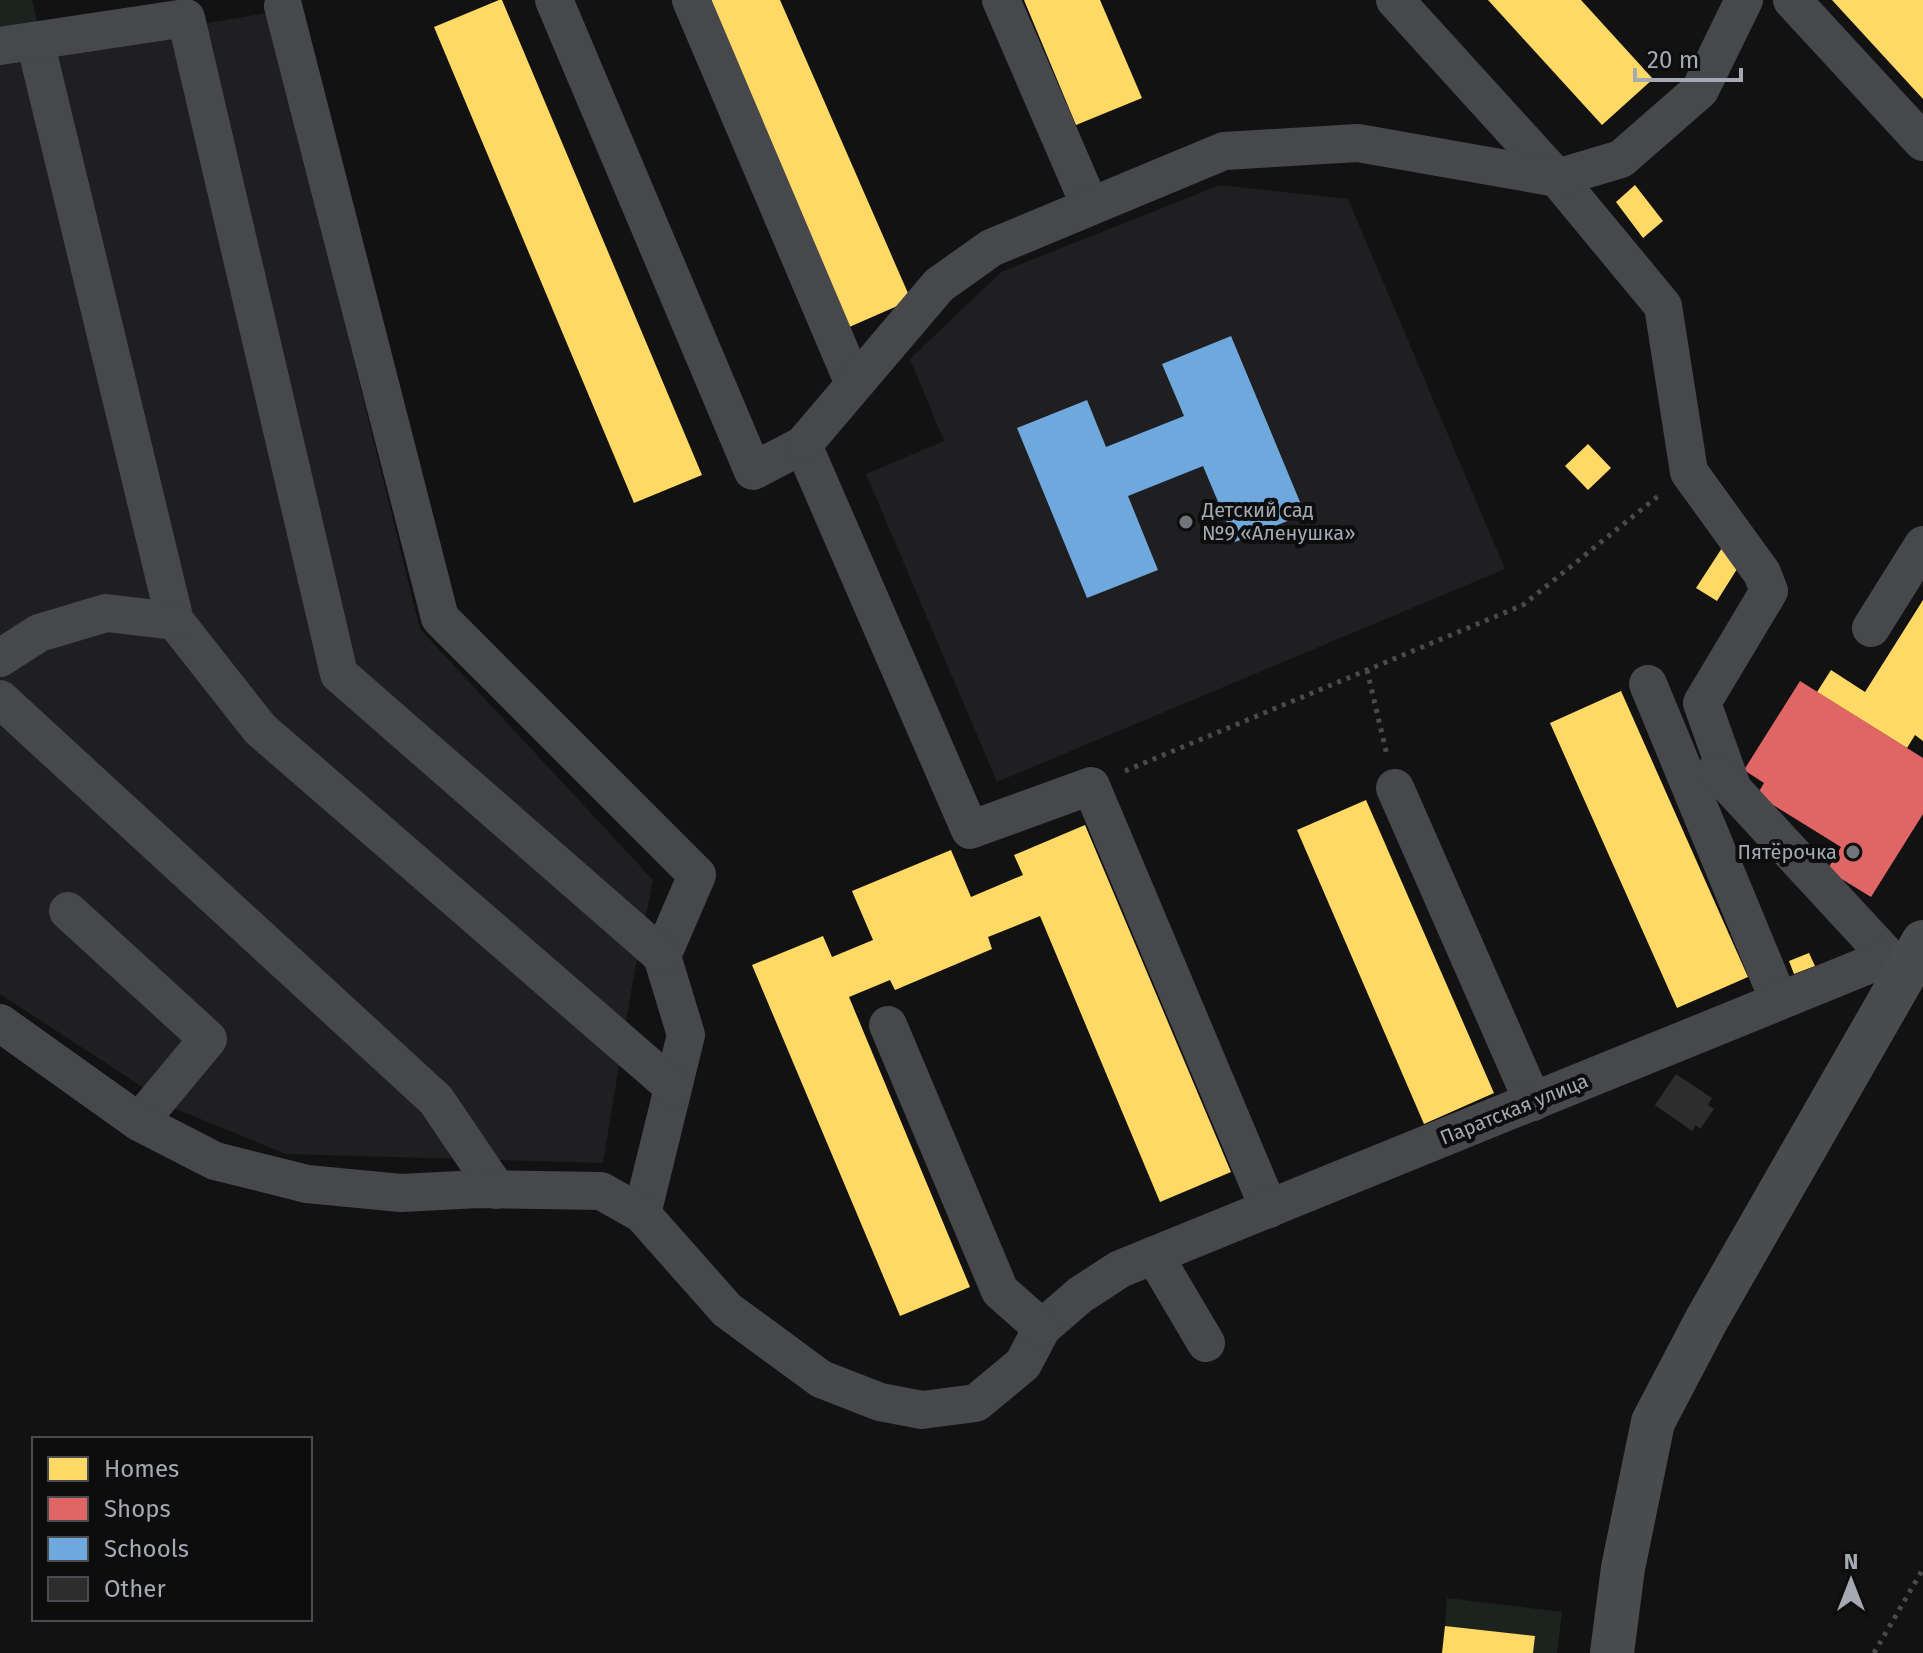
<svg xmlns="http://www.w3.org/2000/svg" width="1923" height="1653" viewBox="0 0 1923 1653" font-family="'Fira Sans',sans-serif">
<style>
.built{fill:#1f1f21}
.green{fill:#1c221d}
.homes{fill:#ffd966}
.shops{fill:#e06666}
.schools{fill:#6fa8dc}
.building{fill:#2d2d2e}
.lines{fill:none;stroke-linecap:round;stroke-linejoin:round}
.path{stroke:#484a4c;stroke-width:5;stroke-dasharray:4 6;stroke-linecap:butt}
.minor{stroke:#47484b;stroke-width:38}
.major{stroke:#494b4d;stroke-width:44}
.poi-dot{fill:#71747a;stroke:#0d0d0e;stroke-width:3}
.labels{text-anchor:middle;stroke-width:8;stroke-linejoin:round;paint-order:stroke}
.poi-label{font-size:20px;fill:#a4a9b2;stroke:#0d0d0e;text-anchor:start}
.street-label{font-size:20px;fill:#a4a9b2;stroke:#0d0d0e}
</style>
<rect width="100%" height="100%" fill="#121213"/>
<g class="built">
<path d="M268 13 420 629 653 880 633 980 603 1163 286 1154 176 1109 0 994V57Z"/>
<path d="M1220 185 1348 199 1505 569 997 782 866 474 944 441 910 359 1001 272Z"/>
</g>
<g class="green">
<path d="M0 0H32L39 30 0 57Z"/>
<path d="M1447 1598 1562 1612 1557 1653H1533L1534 1636 1445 1626Z"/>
</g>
<g class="homes">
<path d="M499 0H502L702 475 634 503 434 27Z"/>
<path d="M704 0H780L911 300 847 328Z"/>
<path d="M1024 0H1100L1142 98 1076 125Z"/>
<path d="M1488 0H1581L1653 79 1602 125Z"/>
<path d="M1832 0H1923V99Z"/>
<path d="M1635 185 1663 221 1643 238 1616 202Z"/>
<path d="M1588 444 1611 468 1588 490 1565 466Z"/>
<path d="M1722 548 1742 561 1717 601 1696 588Z"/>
<path d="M1923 600V741L1915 735 1907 748 1817 692 1831 670 1865 692Z"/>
<path d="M1621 691 1748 977 1677 1008 1550 723Z"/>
<path d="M1366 800 1494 1093 1424 1124 1297 830Z"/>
<path d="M1085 825 1231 1172 1160 1202 1040 916 988 937 992 949 895 990 890 980 849 997 970 1287 900 1316 752 965 823 936 832 957 873 940 852 891 951 850 971 897 1023 875 1014 855Z"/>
<path d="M1809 953 1815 966 1794 974 1789 961Z"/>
<path d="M1445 1626 1535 1636 1533 1653H1442Z"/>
</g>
<path class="shops" d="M1800 681 1923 758V814L1871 897 1827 870 1841 847 1757 795 1764 783 1744 770Z"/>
<path class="schools" d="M1231 336 1305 514 1235 542 1203 466 1128 496 1158 570 1087 598 1017 428 1087 400 1106 447 1184 416 1162 364Z"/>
<path class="building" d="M1676 1074 1712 1098 1708 1105 1714 1109 1700 1129 1696 1125 1692 1131 1655 1105Z"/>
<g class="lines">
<g class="path">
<path d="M1367 670 1387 755"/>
<path d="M1125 771 1523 605 1662 493"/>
<path d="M1874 1653 1923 1569"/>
</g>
<g class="minor">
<path d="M554 0 753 471 803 445 970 830 1091 786 1269 1209"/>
<path d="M691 0 854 384"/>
<path d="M1001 0 1090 206"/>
<path d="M1395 0 1557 178 1663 306 1689 472 1762 573 1769 591 1702 703 1732 787"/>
<path d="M1792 0 1923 142"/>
<path d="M283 6 440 618 697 875 662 956 686 1035 642 1214"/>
<path d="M35 41 175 621 260 729 673 1087"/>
<path d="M0 46 186 18 339 674 662 956"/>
<path d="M803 445 939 285 991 248 1224 151 1358 143 1557 178 1621 159 1700 90 1744 0"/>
<path d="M1871 628 1923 545"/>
<path d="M0 658 39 633 106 613 175 621"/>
<path d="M1648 684 1779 1001"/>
<path d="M0 699 436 1100 497 1190"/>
<path d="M1716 771 1888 957"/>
<path d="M1395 788 1533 1102"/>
<path d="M68 911 208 1039 139 1122"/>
<path d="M0 1023 139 1122 215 1161 307 1184 401 1193 479 1189 601 1191 642 1214 727 1310 821 1379 880 1402 922 1410 976 1403 1023 1364 1042 1328 1080 1295 1120 1269 1888 957 1907 968"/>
<path d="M888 1025 1000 1291 1042 1328"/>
<path d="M1154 1255 1206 1343"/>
</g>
<path class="major" d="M1612 1653 1623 1568 1653 1422 1707 1319 1923 942"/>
</g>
<g class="poi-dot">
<circle cx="1186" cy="522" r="8"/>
<circle cx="1853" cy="852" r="8"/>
</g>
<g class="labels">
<g class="poi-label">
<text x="1202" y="517">Детский сад<tspan x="1202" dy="23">№9 «Аленушка»</tspan></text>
<text x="1837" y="859" text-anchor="end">Пятёрочка</text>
</g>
<g class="street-label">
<text transform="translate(1514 1109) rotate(-22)" y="7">Паратская улица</text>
</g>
</g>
<rect x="32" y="1437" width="280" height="184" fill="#0d0d0e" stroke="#494b50" stroke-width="2"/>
<rect x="48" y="1457" width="40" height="24" fill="#ffd966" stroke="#494b50" stroke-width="2"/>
<text x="104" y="1477" font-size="24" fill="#a4a9b2">Homes</text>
<rect x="48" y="1497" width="40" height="24" fill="#e06666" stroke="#494b50" stroke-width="2"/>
<text x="104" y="1517" font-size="24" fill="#a4a9b2">Shops</text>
<rect x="48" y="1537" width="40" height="24" fill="#6fa8dc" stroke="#494b50" stroke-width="2"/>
<text x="104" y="1557" font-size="24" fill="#a4a9b2">Schools</text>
<rect x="48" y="1577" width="40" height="24" fill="#2d2d2e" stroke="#494b50" stroke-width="2"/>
<text x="104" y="1597" font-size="24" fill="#a4a9b2">Other</text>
<g transform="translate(1851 1581)" stroke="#0d0d0e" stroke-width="6" paint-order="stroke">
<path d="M0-6L14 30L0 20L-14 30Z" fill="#a4a9b2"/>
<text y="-12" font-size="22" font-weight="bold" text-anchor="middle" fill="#a4a9b2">N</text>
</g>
<path d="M1635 68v12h106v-12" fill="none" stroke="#a4a9b2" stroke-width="4"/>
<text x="1647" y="68" font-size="24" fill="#a4a9b2" stroke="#0d0d0e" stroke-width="6" paint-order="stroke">20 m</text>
</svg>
